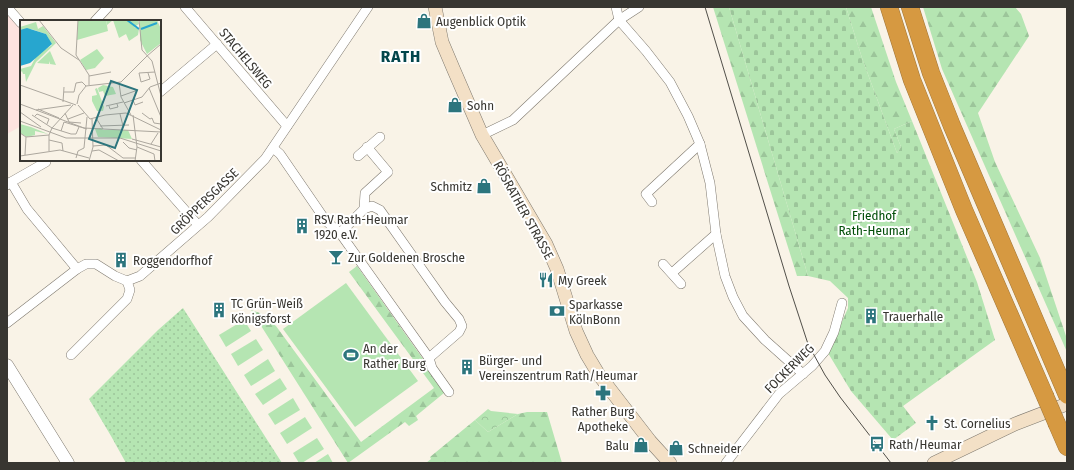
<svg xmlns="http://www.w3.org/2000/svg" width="1074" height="470" viewBox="0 0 1074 470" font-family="'Fira Sans Condensed',sans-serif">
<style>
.education{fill:#fde3df}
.grass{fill:url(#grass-dots)}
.forest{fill:url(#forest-firs)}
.cemetery{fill:url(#cemetery-stones)}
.park{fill:url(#park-crowns)}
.garden{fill:#b5e5b2}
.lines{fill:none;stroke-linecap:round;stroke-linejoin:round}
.minor-casing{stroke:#7f796f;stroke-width:10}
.tertiary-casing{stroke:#7f796f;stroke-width:13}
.secondary-casing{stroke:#7f796f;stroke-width:14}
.motorway-casing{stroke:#9f763b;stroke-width:18}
.minor{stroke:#fff;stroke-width:9}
.tertiary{stroke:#fff;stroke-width:12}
.secondary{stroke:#f3e0c6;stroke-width:13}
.motorway{stroke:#d69941;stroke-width:17}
.tram{stroke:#514f49;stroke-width:1}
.motorway-bridge-casing{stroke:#9f763b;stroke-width:18;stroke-linecap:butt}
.motorway-bridge{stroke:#d69941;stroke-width:17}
.labels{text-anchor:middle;stroke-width:4;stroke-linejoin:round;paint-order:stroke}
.poi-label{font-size:13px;fill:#383631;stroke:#fff;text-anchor:start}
.street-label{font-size:13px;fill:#383631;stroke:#fff}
.park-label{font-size:13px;fill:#024e08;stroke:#fff}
.district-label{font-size:17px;font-weight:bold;letter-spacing:1px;fill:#03464c;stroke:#fff}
.inset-river{fill:none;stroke:#27a6cf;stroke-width:2}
.inset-road{fill:none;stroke:#aca79e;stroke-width:1}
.view{fill:#2c757d;fill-opacity:0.15;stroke:#2c757d;stroke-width:2}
.inset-edge{fill:none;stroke:#383631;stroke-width:2}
</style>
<defs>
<pattern id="grass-dots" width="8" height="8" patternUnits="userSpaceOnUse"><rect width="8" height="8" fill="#b5e5b2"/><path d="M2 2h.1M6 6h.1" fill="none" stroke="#9cc59a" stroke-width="1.8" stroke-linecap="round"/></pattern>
<pattern id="forest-firs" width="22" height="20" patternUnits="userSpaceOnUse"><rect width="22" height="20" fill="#b5e5b2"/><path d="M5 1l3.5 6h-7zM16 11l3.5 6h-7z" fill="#9cc59a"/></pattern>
<pattern id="cemetery-stones" width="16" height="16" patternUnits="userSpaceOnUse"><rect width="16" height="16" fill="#b5e5b2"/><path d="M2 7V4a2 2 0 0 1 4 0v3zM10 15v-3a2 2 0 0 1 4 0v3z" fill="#9cc59a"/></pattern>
<pattern id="park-crowns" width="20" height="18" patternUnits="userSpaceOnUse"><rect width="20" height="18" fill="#b5e5b2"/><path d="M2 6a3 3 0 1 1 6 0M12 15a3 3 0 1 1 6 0" fill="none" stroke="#9cc59a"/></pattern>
</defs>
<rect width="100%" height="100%" fill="#f9f3e7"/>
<path class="education" d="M7 12 21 28V126L7 134Z"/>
<path class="grass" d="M183 308 282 463H126L111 436 89 399 158 330Z"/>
<g class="forest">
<path d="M713 7H729L808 276H797Z"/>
<path d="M846 7H871L896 82 912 121 894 129 901 147 897 153 862 58Z"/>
<path d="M923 7H1015L1021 14 1029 36 978 113 995 162 1040 258 1067 339V352L942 69Z"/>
<path d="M357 266 423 359 448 392 444 393 416 416 418 420 409 426 405 422 348 463 251 310 260 313 276 326 361 442 434 388 349 272Z"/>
<path d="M527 412H547L562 463H426L431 459 430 457 475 420 488 432 518 414Z"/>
</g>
<path class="cemetery" d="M729 7H846L862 58 897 153 901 147 894 129 912 121 977 282 995 340 903 406 916 423 893 440 851 391 828 353 848 308V298L830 281 808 276Z"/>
<path class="park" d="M488 409 491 411 518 414 488 432 475 420Z"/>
<g class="garden">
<path d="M346 283 418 381 355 427 283 329Z"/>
<path d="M244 320 251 331 226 347 219 335Z"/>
<path d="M256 339 263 350 238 366 231 354Z"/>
<path d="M268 359 275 371 251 386 244 375Z"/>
<path d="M280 378 287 389 263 405 255 394Z"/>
<path d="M293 398 300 410 275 425 268 414Z"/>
<path d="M305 417 312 428 287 444 280 433Z"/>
<path d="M317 438 324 449 302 463H299L293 453Z"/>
<path d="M328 454 333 463H314Z"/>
</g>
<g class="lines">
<g class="minor-casing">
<g id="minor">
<path d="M7 7 21 23"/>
<path d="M185 7 287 126"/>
<path d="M616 7 619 20 646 51 670 82 688 116 700 144 710 183 716 234 725 276 733 297 743 316 765 340 803 374"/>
<path d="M95 21 108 7"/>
<path d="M160 92 217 44"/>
<path d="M482 135 513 120 619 20 639 7"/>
<path d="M273 148 280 154 326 221 340 233 429 358 432 368 449 392"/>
<path d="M358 156 380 137"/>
<path d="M141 160 198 225"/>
<path d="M11 182 46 162"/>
<path d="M7 185 11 182 27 209 77 269"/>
<path d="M652 202 646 194 700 144"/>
<path d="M364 209 365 193 388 172 367 147"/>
<path d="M340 233 364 209 372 206 380 210 445 302 459 319 462 326 459 332 429 358"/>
<path d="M663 264 681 284"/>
<path d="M672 273 716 234"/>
<path d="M7 323 77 269 86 264H96L115 276 127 281 140 276 208 217 265 159 368 7"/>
<path d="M71 355 127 299 130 290 127 281"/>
<path d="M726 463 779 394 812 366 825 351 834 332 842 303"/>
</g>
</g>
<g class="tertiary-casing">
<path id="tertiary" d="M7 365 68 463"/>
</g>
<g class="secondary-casing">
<g id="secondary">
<path d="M435 7 442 42 453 68 482 135 546 244 557 269 576 331 587 355 599 375 650 441 670 463"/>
<path d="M934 463 1015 424 1067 404"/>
</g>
</g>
<g class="motorway-casing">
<g id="motorway">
<path d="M889 7 912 80 964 210 1045 396"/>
<path d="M910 7 931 73 952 126 1067 395"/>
<path d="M1057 424 1067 447"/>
</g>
</g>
<use href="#minor" class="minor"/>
<use href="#tertiary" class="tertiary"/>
<use href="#secondary" class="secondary"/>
<use href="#motorway" class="motorway"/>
<path class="tram" d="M705 7 789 286 808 344 825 375 840 397 891 463"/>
<g class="motorway-bridge-casing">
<path id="motorway-bridge" d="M1045 396 1057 424"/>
</g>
<use href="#motorway-bridge" class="motorway-bridge"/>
</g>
<defs>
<g id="shop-bare" transform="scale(1.2)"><path d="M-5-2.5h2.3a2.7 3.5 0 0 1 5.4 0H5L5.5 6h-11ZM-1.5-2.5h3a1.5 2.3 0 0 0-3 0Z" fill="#2c757d" stroke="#fff" stroke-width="2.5" paint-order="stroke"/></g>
<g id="building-bare" transform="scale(1.2)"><path d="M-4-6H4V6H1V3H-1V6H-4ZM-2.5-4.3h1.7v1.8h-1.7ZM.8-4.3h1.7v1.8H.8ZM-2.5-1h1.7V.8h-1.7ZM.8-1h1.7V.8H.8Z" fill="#2c757d" stroke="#fff" stroke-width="2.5" paint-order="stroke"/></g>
<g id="bar-bare" transform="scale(1.2)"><path d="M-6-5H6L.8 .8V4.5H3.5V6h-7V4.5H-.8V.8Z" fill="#2c757d" stroke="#fff" stroke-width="2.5" paint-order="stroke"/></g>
<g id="restaurant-bare" transform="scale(1.2)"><path d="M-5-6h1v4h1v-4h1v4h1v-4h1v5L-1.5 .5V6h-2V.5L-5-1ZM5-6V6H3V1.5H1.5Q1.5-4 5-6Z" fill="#2c757d" stroke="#fff" stroke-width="2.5" paint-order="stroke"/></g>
<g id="bank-bare" transform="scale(1.2)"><path d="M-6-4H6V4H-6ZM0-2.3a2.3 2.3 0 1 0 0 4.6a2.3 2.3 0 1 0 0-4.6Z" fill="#2c757d" stroke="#fff" stroke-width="2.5" paint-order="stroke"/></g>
<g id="stadium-bare" transform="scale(1.2)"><path d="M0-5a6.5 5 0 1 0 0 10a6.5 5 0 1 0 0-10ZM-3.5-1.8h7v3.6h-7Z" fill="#2c757d" stroke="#fff" stroke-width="2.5" paint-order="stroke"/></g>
<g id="pharmacy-bare" transform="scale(1.2)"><path d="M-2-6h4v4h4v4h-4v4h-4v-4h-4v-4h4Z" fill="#2c757d" stroke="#fff" stroke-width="2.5" paint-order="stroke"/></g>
<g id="church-bare" transform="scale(1.2)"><path d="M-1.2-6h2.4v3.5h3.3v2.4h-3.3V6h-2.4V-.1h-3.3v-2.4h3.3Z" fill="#2c757d" stroke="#fff" stroke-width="2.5" paint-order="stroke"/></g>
<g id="bus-bare" transform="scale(1.2)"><path d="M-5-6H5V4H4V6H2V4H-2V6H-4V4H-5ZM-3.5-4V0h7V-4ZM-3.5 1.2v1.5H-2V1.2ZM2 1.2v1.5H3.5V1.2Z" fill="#2c757d" stroke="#fff" stroke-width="2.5" paint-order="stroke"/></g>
</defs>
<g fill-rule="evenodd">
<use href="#shop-bare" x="424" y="21"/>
<use href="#shop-bare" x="455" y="105"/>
<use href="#shop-bare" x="484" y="186"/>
<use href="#building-bare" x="302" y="226"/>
<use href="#bar-bare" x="336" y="257"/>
<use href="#building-bare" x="121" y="260"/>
<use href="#restaurant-bare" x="546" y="280"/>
<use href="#building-bare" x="219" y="310"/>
<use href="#bank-bare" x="557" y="311"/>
<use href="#building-bare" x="871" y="316"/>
<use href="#stadium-bare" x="351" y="355"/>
<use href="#building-bare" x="467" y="367"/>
<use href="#pharmacy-bare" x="603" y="393"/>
<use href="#church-bare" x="932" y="423"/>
<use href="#bus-bare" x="877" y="444"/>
<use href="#shop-bare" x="641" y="445"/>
<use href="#shop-bare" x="676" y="448"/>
</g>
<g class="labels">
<g class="poi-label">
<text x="436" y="26">Augenblick Optik</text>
<text x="467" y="110">Sohn</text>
<text x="472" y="191" text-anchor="end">Schmitz</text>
<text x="314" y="224">RSV Rath-Heumar<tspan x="314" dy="15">1920 e.V.</tspan></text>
<text x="348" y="262">Zur Goldenen Brosche</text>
<text x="133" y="265">Roggendorfhof</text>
<text x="558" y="285">My Greek</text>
<text x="231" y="308">TC Grün-Weiß<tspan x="231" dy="15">Königsforst</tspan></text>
<text x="569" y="309">Sparkasse<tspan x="569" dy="15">KölnBonn</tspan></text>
<text x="883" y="321">Trauerhalle</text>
<text x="363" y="353">An der<tspan x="363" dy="15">Rather Burg</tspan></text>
<text x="479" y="365">Bürger- und<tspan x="479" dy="15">Vereinszentrum Rath/Heumar</tspan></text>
<text x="603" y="416" text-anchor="middle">Rather Burg<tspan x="603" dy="15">Apotheke</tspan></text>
<text x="944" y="428">St. Cornelius</text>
<text x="889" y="449">Rath/Heumar</text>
<text x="629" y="450" text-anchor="end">Balu</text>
<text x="688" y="453">Schneider</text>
</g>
<g class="street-label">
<text transform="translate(246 58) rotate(50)" y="5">STACHELSWEG</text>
<text transform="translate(204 201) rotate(-44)" y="5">GRÖPPERSGASSE</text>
<text transform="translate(524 210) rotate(61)" y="5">RÖSRATHER STRASSE</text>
<text transform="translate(789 368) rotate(-45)" y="5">FOCKERWEG</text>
</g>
<g class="park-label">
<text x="874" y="220">Friedhof<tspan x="874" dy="15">Rath-Heumar</tspan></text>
</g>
<g class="district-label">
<text x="401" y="62">RATH</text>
</g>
</g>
<g transform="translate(20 20)">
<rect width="141" height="141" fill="#f9f3e7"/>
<path d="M16 2 18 9 23 6 36 23 16 42 6 62 5 54H3L2 51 0 53V49L11 46 17 35 32 25 26 14 11 9 0 10V7ZM83 65 93 67 96 74 85 76 83 71 79 72 78 68Z" fill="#b5e5b2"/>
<path d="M86 0H118L119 4 114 7 119 9 118 15 109 21 106 14 99 18 93 0 87 5ZM120 0H137L141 9V23L127 34 120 20ZM77 29 84 38 75 48 66 50 60 40ZM30 31 36 45 30 44 29 41V44L17 43ZM77 68 84 87 83 91H77L72 81V76L77 75 75 69ZM0 104 11 107 28 114 15 111V115L7 117 0 113Z" fill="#b5e5b2"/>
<path d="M58 0H86L88 11 57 20ZM81 108 83 110H108L112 119 78 117 75 109Z" fill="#b5e5b2"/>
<path d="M7 8 26 14 32 24 10 43 0 46V10Z" fill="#27a6cf"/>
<path class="inset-river" d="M107 0 119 9M121 9 137 3"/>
<path class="inset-road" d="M19 0 41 28 59 40M58 0 56 35 69 55V65M119 0 122 30 132 41 141 76M127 36 141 24M128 53 130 59 121 62 119 53 135 52M69 56 91 52M99 63 101 77 111 95M0 65 56 85M129 68 141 97M44 72H54L56 63 62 62 66 66M101 76 118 70M113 80 115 85 123 82M43 82 44 67M104 83 122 77 130 67 141 63M0 84 64 108 141 112M57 84 59 75 66 66 101 62 127 36M58 85 70 99 85 95 106 93 141 110M86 86 103 82M89 86 90 89 98 87 97 84M18 89 39 98M16 90 51 85M0 92 21 107M45 93 49 102 61 103M122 93 130 99 132 98M100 94 103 106M12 95 32 108 51 114H56L59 107M113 95 117 127 115 141M15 96 17 94 29 99 27 104M76 98 83 109M132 98 134 103 141 104M48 99 64 93M0 101 46 118H100L141 131M80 106 109 105M41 111 44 102 67 109M0 113 6 117 29 115M112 119 141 127M29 120 42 123 43 131M103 122 109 128 117 130M131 124 138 113M73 126 86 125 103 138M117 127 134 134 135 141M29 131V115L32 108 53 85M72 131 79 130 99 141M5 135 6 117M0 136 40 130 69 138M56 138 58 131 64 128 67 97M103 138H116M69 141 73 127 72 99"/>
<path class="view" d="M91 61 117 70 95 128 69 119Z"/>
<rect width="141" height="141" class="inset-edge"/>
</g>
<rect width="1074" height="470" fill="none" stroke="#383631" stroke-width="16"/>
</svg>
